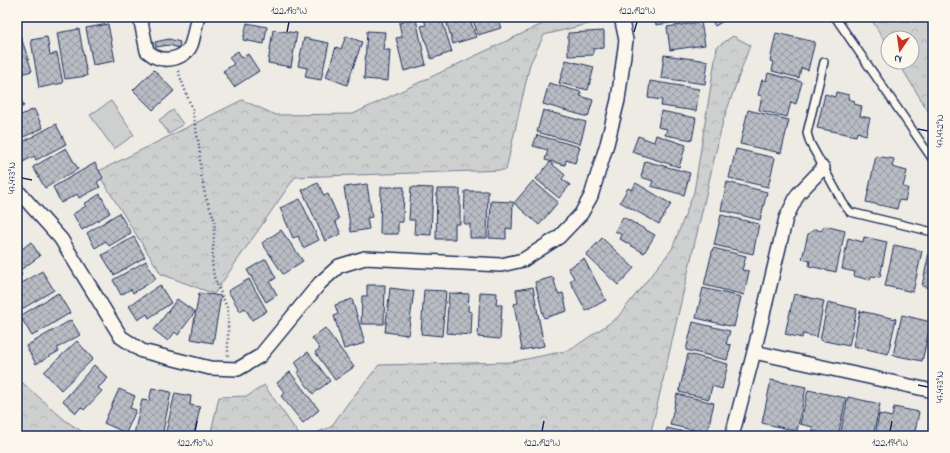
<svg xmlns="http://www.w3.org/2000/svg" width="950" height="453" viewBox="0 0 950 453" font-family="'Indie Flower',sans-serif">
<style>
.forest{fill:url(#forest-crowns);stroke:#747f96}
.pitch{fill:#cecfcf;stroke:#747f96}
.building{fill:url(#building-cross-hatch);stroke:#1b2f5e}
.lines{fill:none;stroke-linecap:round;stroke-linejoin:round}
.lane-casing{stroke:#1b2f5e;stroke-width:10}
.street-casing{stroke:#1b2f5e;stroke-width:16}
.path{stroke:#1b2f5e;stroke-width:2.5;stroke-dasharray:1 3;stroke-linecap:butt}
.lane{stroke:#fbf7ec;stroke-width:7}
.street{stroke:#fbf7ec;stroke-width:13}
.ticks{fill:none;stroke:#1b2f5e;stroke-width:1.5}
.neatline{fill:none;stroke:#1b2f5e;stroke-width:1.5}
.ticks-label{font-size:10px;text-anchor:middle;fill:#1b2f5e}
</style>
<defs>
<pattern id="forest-crowns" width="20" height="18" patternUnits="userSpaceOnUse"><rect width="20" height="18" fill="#cecfcf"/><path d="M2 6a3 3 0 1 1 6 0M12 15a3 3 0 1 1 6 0" fill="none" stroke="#b0b2b4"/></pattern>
<pattern id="building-cross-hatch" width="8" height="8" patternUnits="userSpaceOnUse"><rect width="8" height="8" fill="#b9bcc3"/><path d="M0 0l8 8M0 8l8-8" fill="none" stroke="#9699a2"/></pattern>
</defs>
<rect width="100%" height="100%" fill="#eeebe4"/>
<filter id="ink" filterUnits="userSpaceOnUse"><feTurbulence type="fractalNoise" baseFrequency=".025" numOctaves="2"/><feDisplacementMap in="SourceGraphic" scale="8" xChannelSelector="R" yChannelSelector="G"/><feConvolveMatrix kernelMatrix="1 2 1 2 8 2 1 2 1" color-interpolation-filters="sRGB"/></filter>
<g filter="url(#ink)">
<g class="forest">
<path d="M557 17H603L604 20 544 35 530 64 506 170 295 177 214 294 161 274 97 172 242 100 276 115 353 114Z"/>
<path d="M870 17H933V119L898 62H912V38H888V47Z"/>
<path d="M733 36 750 45 723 121 650 436H308L331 427 348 403 379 365 512 362 570 350 617 318 672 249 694 192 717 47Z"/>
<path d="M173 110 183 124 169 134 159 120Z"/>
<path d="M17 378 66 421 89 436H17Z"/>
<path d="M264 385 300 436H210L219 397 248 396Z"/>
</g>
<path class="pitch" d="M111 101 134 135 114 149 90 115Z"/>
<g class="building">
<path d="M423 17H441L452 52 431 59 421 26 426 25Z"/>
<path d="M445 17H469L476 37 453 44Z"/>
<path d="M472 17H497L501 28 478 35Z"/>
<path d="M655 17H687L688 20 656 25Z"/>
<path d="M710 17H730L715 26Z"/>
<path d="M416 19 426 65 404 71 396 38 402 37 399 23Z"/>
<path d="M701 22 705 45 670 50 667 27Z"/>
<path d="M247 23 267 27 264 44 243 40Z"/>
<path d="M108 24 115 61 93 65 86 28Z"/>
<path d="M79 29 87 76 65 79 57 33Z"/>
<path d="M273 30 297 33 291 67 268 63Z"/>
<path d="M367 31 385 32 383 50H390L388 81 364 79Z"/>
<path d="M604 31V48L593 49V55L568 56V33Z"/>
<path d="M776 33 815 42 808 70 801 68 799 78 772 71 774 62 770 61Z"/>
<path d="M346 36 362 42 347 85 326 77 336 47 341 49Z"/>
<path d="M21 37 32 71 17 75V39Z"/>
<path d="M47 37 50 55 57 53 63 83 39 88 31 40Z"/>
<path d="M304 38 329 43 321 80 305 77 307 68 298 66Z"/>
<path d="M169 39 180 42 179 48 169 45 156 47 155 42Z"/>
<path d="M238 51 242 58 248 54 259 71 234 87 223 71 234 64 229 57Z"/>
<path d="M664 55 708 61 705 84 661 78Z"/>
<path d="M566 60 594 67 588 90 559 83Z"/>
<path d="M154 70 174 91 153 110 133 90Z"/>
<path d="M768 73 802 82 796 104 791 102 787 117 759 110 762 96 758 95 762 80 766 81Z"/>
<path d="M650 81 699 89 696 111 661 106 662 100 648 98Z"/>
<path d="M549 83 581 92 580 96 593 100 588 117 543 104Z"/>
<path d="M836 92 849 95 848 99 855 101 854 104 862 106 860 116 870 118 866 135 857 132 856 136 817 128 825 94 835 97Z"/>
<path d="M17 93 24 106 17 110Z"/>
<path d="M34 109 43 128 17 140V117Z"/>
<path d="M543 110 586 122 580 144 537 132Z"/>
<path d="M748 110 789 120 781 153 740 144Z"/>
<path d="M661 111 696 118 692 140 665 135 667 129 658 127Z"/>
<path d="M56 124 66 144 36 160 34 156 23 162 17 151V145Z"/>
<path d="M537 135 580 147 575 163 566 160 565 165 545 160 548 150 533 146Z"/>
<path d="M656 135 686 145 679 167 632 152 638 136 654 142Z"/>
<path d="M66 148 78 169 45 188 33 167Z"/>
<path d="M736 149 775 158 768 187 729 178Z"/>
<path d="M876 156 894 159 892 167 907 171 903 187 908 188 905 201 899 200 897 209 866 202Z"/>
<path d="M645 161 690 173 684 195 651 186 653 181 641 177Z"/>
<path d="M550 162 565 175 562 179 570 185 559 198 536 179Z"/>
<path d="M95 163 103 178 97 182 100 187 79 198 77 194 61 203 53 187Z"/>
<path d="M533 181 558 202 539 225 514 203Z"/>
<path d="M727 182 767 192 760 220 721 210Z"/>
<path d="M318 183 324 196 328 194 339 219 335 221 341 234 325 241 302 190Z"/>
<path d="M636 183 671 204 659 224 620 202 628 188 632 190Z"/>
<path d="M367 184 372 217 367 218 369 229 351 232 344 187Z"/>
<path d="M381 187H404L403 222H398V234H380Z"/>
<path d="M411 187 433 188 431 235 414 234 415 220H409Z"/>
<path d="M437 189H460V224H455V239H436Z"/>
<path d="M465 191H488L487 238H470V224H464Z"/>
<path d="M100 194 110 213 82 230 73 214 86 206 84 204Z"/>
<path d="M300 199 319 240 303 248 298 236 293 238 280 208Z"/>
<path d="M491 201 513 202 512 229 506 228V239L489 238Z"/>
<path d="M119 213 131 233 109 246 106 241 95 248 87 233Z"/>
<path d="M721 215 759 224 753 254 714 245Z"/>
<path d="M623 217 655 235 644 253 620 239 622 235 615 231Z"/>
<path d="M825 226 845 231 836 272 809 266 810 261 802 259 808 234 815 229 821 231Z"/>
<path d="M281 230 303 261 283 274 262 243Z"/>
<path d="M134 237 145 257 114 275 102 255Z"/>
<path d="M864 237 887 242 880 277 871 276 870 280 854 276 855 272 842 269 848 238 863 242Z"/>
<path d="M602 238 634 268 618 285 586 255Z"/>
<path d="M31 242 40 256 19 271 22 275 17 279V253Z"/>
<path d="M894 245 922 251 913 292 885 286Z"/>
<path d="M713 248 746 256 742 270 749 271 744 295 704 285Z"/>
<path d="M929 253 933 254V289L922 286Z"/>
<path d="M266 259 276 278 270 282 277 295 266 302 247 270Z"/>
<path d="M584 259 606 300 586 311 570 281 574 278 568 268Z"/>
<path d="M146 261 156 279 133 293 131 289 121 295 113 280Z"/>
<path d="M42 271 54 290 17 312V286Z"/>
<path d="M553 277 558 294 563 293 567 311 544 318 535 282Z"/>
<path d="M249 279 267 311 252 320 245 308 240 311 228 291Z"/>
<path d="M160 285 171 303 149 318 147 314 138 320 129 306Z"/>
<path d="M367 285H385L384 324H361L362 296H367Z"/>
<path d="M533 287 544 346 522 350 514 304 518 303 516 290Z"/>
<path d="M390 288 414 291 408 335 385 332Z"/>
<path d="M703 288 741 297 734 327 696 318Z"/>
<path d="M424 290 446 291 442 336 421 334Z"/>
<path d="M480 292 497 293 496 305H502L500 339 478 337Z"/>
<path d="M58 293 70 313 32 336 20 316Z"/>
<path d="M199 293 221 296 213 343 191 339Z"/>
<path d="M449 293 469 294 468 311 472 312 471 335 446 333Z"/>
<path d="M794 294 824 301 817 337 803 334 802 338 785 334Z"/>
<path d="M177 299 195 312 178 335 175 332 168 341 154 330Z"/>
<path d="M352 299 365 343 344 349 334 316 338 314 335 305Z"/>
<path d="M828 302 857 309 849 346 820 340Z"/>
<path d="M860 311 896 319 888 354 853 346Z"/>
<path d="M902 315 931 322 922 361 893 355Z"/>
<path d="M71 320 80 335 57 348 59 351 36 364 26 346Z"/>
<path d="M693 322 730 331 726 344 731 345 727 360 686 350Z"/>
<path d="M325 328 354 367 335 380 315 352 320 349 312 338Z"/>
<path d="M77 341 93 359 61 390 44 372Z"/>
<path d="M308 352 330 381 313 394 297 372 300 370 295 362Z"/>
<path d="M688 354 728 364 722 389 712 386 709 399 679 392Z"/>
<path d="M94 365 108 378 98 388 102 391 84 410 81 407 76 413 63 401Z"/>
<path d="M290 372 319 410 303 423 281 396 285 393 277 383Z"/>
<path d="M771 380 806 387 797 431 762 423Z"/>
<path d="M152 388 171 392 162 436H144L134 434 142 400 149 401Z"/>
<path d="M119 389 135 396 130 408 136 410 126 433 104 423Z"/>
<path d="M808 390 846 398 838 436 812 431 813 427 800 424Z"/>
<path d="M175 393 191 396 190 405 200 407 194 436H165Z"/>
<path d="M677 394 714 403 707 433 670 425Z"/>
<path d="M848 397 880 404 873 436H840Z"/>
<path d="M894 407 919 412 914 436H875L879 414 892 417Z"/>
<path d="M667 428 702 436H665Z"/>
</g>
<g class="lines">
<g class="lane-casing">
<g id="lane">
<path d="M835 17 933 160"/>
<path d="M824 62 807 133 810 143 843 203 850 212 933 232"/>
</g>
</g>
<g class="street-casing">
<g id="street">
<path d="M140 17 147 51C152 55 157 59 164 59 174 60 187 55 191 45 194 37 195 26 198 17"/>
<path d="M17 190 61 239 121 337 142 351 210 368 238 369 260 356 320 283 339 266 365 258 501 265 523 260 559 237 581 214 591 196 607 144 618 100 626 40 621 17"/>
<path d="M754 352 933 391"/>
<path d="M732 436 754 352 786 218 798 194 823 168"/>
</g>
</g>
<path class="path" d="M178 71 192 109 199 145 201 174 205 195 215 221 212 263 214 277 228 310V356"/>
<use href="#lane" class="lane"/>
<use href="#street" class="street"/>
</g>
</g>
<path class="ticks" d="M287 32 289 22M634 32 637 22M918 129 928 131M22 178 32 180M918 385 928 387M195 431 197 421M542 431 544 421M890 431 892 421"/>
<rect width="950" height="453" fill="none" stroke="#fbf7ec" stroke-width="44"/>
<g transform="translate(900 50) rotate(193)"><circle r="19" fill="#fbf7ec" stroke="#a1a7b3"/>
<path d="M0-3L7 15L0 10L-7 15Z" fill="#c8321e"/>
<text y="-6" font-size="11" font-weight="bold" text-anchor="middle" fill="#1b2f5e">N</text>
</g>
<rect x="22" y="22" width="906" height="409" class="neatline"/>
<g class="ticks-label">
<text x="289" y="14">122.190°W</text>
<text x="637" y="14">122.192°W</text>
<text transform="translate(939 131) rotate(-90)" y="4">47.472°N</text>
<text transform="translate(11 178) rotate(-90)" y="4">47.473°N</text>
<text transform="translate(939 387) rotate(-90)" y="4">47.473°N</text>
<text x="195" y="446">122.190°W</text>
<text x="542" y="446">122.192°W</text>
<text x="890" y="446">122.194°W</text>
</g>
</svg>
